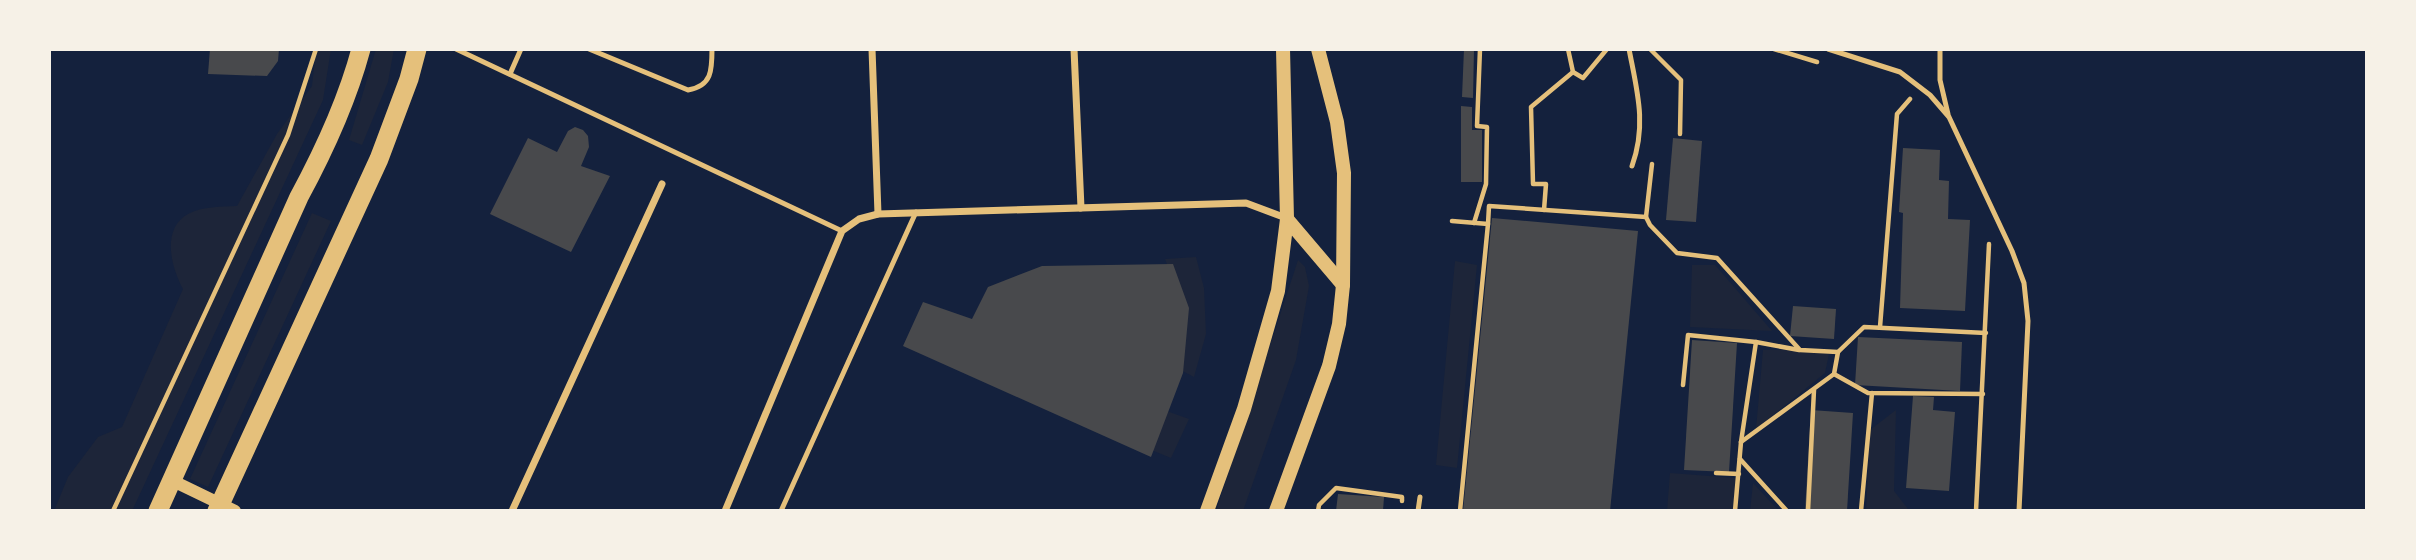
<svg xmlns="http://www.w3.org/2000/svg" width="2416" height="560" viewBox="0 0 2416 560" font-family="Rubik,sans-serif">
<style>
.green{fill:#1d2539}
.building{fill:#48494c}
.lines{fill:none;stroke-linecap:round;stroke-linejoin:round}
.path{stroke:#e5c07b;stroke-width:4.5}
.service{stroke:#e5c07b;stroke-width:5}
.minor{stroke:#e5c07b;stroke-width:7}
.tertiary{stroke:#e5c07b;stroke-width:12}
.secondary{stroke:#e5c07b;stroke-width:14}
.trunk{stroke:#e5c07b;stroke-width:19}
</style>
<rect width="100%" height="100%" fill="#14213d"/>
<g class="green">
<path d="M316 49H331L323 100 132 511H54L68 477 98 437 122 427 183 289C171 267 161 229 188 214 202 206 222 207 237 206L277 134 312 86Z"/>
<path d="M376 49H394L388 82 362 145 349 140Z"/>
<path d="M312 213 331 221 208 487 190 479Z"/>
<path d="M1196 257 1204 288 1206 334 1194 377 1173 366 1176 288 1165 259Z"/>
<path d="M1298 260 1305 267 1309 286 1296 360 1243 511H1216Z"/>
<path d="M1455 261 1477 265 1457 468 1436 465Z"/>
<path d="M1692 265H1715L1772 331 1690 327Z"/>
<path d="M1763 350H1800L1829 354 1825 373 1756 429Z"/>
<path d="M1164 410 1189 419 1171 458 1149 449Z"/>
<path d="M1896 410 1894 491 1908 509 1922 511H1866L1870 430Z"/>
<path d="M1670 473 1736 478 1733 511H1667Z"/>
<path d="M1753 483 1779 511H1750Z"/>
</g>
<g class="building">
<path d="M210 49H279L278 61 267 76 208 74Z"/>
<path d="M1464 49H1474L1473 98 1462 97Z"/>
<path d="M1461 106 1472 107V130H1482V182H1461Z"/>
<path d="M575 127 583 130 588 136 589 147 581 166 610 176 571 252 490 214 528 138 557 152 568 131Z"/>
<path d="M1673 138 1702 141 1696 222 1666 220Z"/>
<path d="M1903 148 1940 150 1939 180 1949 181 1948 219 1970 220 1965 311 1900 308 1903 213 1899 212Z"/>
<path d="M1492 218 1638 231 1610 511H1463Z"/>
<path d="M1173 264 1189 308 1183 373 1151 457 903 346 923 302 972 319 988 287 1042 266Z"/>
<path d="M1793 306 1836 309 1834 339 1790 336Z"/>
<path d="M1858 337 1962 342 1960 391 1855 385Z"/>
<path d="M1692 340 1737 343 1729 472 1684 470Z"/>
<path d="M1913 396 1934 397 1933 410 1955 412 1949 491 1906 488Z"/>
<path d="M1811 410 1853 413 1847 511H1805Z"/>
<path d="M1338 494 1384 497 1383 511H1336Z"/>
</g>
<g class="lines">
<g class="path">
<path d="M1568 49 1573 72 1583 78 1607 49"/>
<path d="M1650 49 1681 80 1680 134"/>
<path d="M1774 49 1817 62"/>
<path d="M1544 210 1546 184H1533L1531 107 1573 72"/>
<path d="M1646 217 1650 225 1677 253 1717 258 1800 350 1838 352 1864 327 1986 333"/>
<path d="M1452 221 1488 224 1489 206 1646 217 1652 164"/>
<path d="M1474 223 1486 184 1487 127 1477 126 1480 49"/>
<path d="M1880 327 1897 114 1910 99"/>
<path d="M1834 374 1868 393 1983 394"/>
<path d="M1683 385 1688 335 1756 342 1799 350"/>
<path d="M1741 442 1834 374 1838 352"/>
<path d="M1740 459 1787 511"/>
<path d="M1716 473 1739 474"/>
<path d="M113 511 288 135 316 49"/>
<path d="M1318 511 1319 505 1336 488 1402 497V501"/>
<path d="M1460 511 1488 224"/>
<path d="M1735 511 1741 442 1756 342"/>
<path d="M1808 511 1814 390"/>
<path d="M1861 511 1872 393"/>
<path d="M1976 511 1989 244"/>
</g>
<g class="service">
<path d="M456 49 842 231"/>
<path d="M589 49 688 90C712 86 712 70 712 49"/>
<path d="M1629 49C1637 91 1647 124 1632 166"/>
<path d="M1828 49 1900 72 1930 95 1949 117 2012 251 2024 283 2028 321 2019 511"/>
<path d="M1940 49V80L1948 114"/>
<path d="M510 74 521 49"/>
<path d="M781 511 916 212"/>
<path d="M1418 511 1420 497"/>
</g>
<g class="minor">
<path d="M872 49 878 214"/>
<path d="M1074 49 1081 208"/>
<path d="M512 511 662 184"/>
<path d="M725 511 842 231 859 219 878 214 1246 203 1286 218"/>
</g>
<path class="tertiary" d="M171 480 235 511"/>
<g class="secondary">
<path d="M1287 219 1343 285"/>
<path d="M1207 511 1244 409 1278 291 1287 219 1283 49"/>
<path d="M1276 511 1329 366 1339 324 1343 285 1344 173 1337 122 1318 49"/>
</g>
<g class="trunk">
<path d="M158 511 299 197C325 149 347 101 361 49"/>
<path d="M217 511 379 159 409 79 417 49"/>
</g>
</g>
<rect width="2416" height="560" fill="none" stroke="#f6f1e7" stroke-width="102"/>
</svg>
